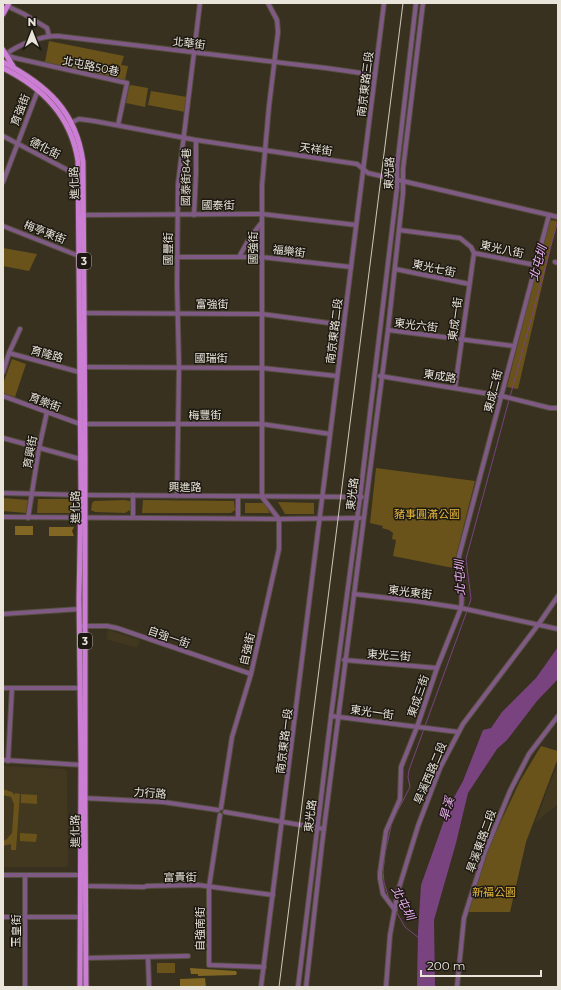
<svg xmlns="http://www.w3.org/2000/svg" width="561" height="990" viewBox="0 0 561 990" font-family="Montserrat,'Noto Sans TC',sans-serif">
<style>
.built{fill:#42381f}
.green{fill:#69531a}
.forest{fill:#816723}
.water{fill:#794380}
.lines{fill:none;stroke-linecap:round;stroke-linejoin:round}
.stream{stroke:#794380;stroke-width:1}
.minor-casing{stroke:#544e3d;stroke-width:6}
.major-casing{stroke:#544e3d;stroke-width:7}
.minor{stroke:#7f5a84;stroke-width:4}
.major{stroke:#cc7ed5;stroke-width:5}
.rail{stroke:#cfc9bd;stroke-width:1}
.labels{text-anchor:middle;stroke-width:3;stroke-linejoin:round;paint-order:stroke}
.shield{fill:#1d1912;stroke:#aca89e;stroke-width:1}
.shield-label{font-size:10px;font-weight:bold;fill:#eae5da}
.street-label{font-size:11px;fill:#eae5da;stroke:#1d1912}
.park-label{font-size:11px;fill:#e5b73c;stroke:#1d1912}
.water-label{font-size:12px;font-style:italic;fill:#f1b3f8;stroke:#1d1912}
</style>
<rect width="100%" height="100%" fill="#38311f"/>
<g class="built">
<path d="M108 630 140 640 137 648 106 639Z"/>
<path d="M558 764V804L535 823 547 791Z"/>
<path d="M3 766 65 769 67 772 68 865 66 867H3Z"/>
</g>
<g class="green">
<path d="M49 41 124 56 121 65 128 66 125 80 45 62Z"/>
<path d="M131 85 148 88 145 107 126 103 129 87Z"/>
<path d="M151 91 187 97 185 112 148 105Z"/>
<path d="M549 220 557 221 518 389 507 387Z"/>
<path d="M3 248 37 254 29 271 3 266Z"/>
<path d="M12 359 26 364 15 397 3 393V384Z"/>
<path d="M376 468 475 481 453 568 393 556 396 540 392 539 393 533 389 530 382 528 383 526 370 523Z"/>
<path d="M3 498 28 500 26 513 3 511Z"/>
<path d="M38 499H75L76 513H37Z"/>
<path d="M124 500 130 501V510L125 513 95 512 91 510 92 503 94 501Z"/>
<path d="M143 500 234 501 235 510 231 513H142Z"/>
<path d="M278 502 314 503V514H285Z"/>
<path d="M245 503H264L270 513H245Z"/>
<path d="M541 746 558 751V758L526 842 510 912H468L486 853 520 781Z"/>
<path d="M3 789 12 792 15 795V793L20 794 16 850H11V844L3 846V841L7 839 12 833 14 804 11 797 3 795Z"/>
<path d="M21 794 37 795V804L21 803Z"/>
<path d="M20 833 37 834 36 842 20 841Z"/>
<rect x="157" y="963" width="18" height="10"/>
</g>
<g class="forest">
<rect x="15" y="526" width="18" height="9"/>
<path d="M49 527H74L72 531 74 536H49Z"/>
<path d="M190 968 236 971 237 973 236 975 198 976V974H191Z"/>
<path d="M205 978 206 987 237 986V987H180V979Z"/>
</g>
<path class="water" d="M558 647V679L537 701 507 740 497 749 468 793 456 843 434 920 435 987H417L418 932 421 885 445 818 453 799 463 781 483 730 491 728 502 712 536 678Z"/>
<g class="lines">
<g class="stream">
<path d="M558 84V85"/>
<path d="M510 397 558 220"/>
<path d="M468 608 471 599 466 559 509 400"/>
<path d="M425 726 467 611"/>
<path d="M389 899 384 882 383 872 385 854 392 822 410 787 408 777 409 770 424 729"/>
<path d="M396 911 405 927 419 938"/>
</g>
<g class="minor-casing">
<g id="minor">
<path d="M7 6 24 14 47 28 49 36"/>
<path d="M6 54C20 44 40 36 58 36L326 68 375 75"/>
<path d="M6 55 15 58 127 83 118 125"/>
<path d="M68 124 79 119 94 121 196 140 357 164 368 173 558 217"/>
<path d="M3 136 79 176"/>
<path d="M3 182 38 90"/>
<path d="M82 215 262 214 356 225"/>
<path d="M194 215 196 173V140"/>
<path d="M3 226 79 256"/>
<path d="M399 230 460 238 471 247 474 253 535 265"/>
<path d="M177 257H261L351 267"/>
<path d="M239 257 249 239 262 222"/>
<path d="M555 262 558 263"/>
<path d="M395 269 469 284"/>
<path d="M82 313 262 314 344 325"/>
<path d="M388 330 514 346"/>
<path d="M9 353 79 372"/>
<path d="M84 367 262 368 337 376"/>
<path d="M3 372 9 353 20 329"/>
<path d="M380 376 502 396 550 408H558"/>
<path d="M455 388 474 253"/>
<path d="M3 396 80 424H262L330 434"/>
<path d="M3 438 80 459"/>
<path d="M3 493 81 495 362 497"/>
<path d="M177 496 179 367 177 286 178 184 200 3"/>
<path d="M3 517 279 519 360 518"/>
<path d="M133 517V495"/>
<path d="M28 518 39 448 47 412"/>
<path d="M238 518V496"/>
<path d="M354 594 415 601 461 608 558 629"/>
<path d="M3 614 80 609"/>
<path d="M80 626H107L117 628 251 674"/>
<path d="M344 660 437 668"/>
<path d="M3 688H80"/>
<path d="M331 716 458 732"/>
<path d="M3 760 82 765"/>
<path d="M8 761 12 688"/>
<path d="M83 798 163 802 218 810"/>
<path d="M221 808 232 737 251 674 279 549V519L262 497V185L269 106 278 32 277 20 268 3"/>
<path d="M225 812 324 829"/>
<path d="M220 815 209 887V965L264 967"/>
<path d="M3 875H80L81 877"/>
<path d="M85 885 86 886 144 887 147 886 198 885 273 895"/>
<path d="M395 910 383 894 380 879V872L386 831 400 799 401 767 417 727 437 668 461 608C464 590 458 574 459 556L549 215"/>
<path d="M3 917H80"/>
<path d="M148 957 149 987"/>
<path d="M86 958 188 956"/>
<path d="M25 987V875"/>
<path d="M261 987C304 659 341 331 384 3"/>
<path d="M298 987 331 716 360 497 397 188V167L416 3"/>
<path d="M306 987 322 844 388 330 403 193V169L423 3"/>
<path d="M386 987 390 935 398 891 418 826 440 768 463 724 538 625 558 596"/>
<path d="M457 987 464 918 485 852 510 791 529 754 558 716"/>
</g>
</g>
<g class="major-casing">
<g id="major">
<path d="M3 14 9 3"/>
<path d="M3 50 13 66"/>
<path d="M3 62C47 85 76 111 83 162L85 453V798L86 987"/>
<path d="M3 68C43 88 71 116 78 161L81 495 79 598 81 765 80 987"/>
</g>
</g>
<use href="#minor" class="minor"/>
<use href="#major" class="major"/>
<path class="rail" d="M279 987 403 3"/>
</g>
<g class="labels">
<g class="shield">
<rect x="77" y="253" width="14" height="16" rx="3"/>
<rect x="78" y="633" width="14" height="16" rx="3"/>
</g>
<g class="shield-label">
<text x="84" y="265">3</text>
<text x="85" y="645">3</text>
</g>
<g class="street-label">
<text transform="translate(189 43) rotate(7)" y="4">北華街</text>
<text transform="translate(91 66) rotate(12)" y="4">北屯路50巷</text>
<text transform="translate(365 84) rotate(-83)" y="4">南京東路三段</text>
<text transform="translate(20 110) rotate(-69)" y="4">育強街</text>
<text transform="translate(45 148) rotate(27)" y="4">德化街</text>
<text transform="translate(316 149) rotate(8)" y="4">天祥街</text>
<text transform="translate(389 173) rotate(-87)" y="4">東光路</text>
<text transform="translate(186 177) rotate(-89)" y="4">國泰街84巷</text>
<text transform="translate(74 183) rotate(-92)" y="4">進化路</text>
<text x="218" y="209">國泰街</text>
<text transform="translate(45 232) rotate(21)" y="4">梅亭東街</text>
<text transform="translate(253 248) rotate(-90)" y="4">國強街</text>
<text transform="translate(168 249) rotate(-90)" y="4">國豐街</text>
<text transform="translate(502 249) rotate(12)" y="4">東光八街</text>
<text transform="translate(289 251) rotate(7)" y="4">福樂街</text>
<text transform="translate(434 268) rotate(12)" y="4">東光七街</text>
<text transform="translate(212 304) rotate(1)" y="4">富強街</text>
<text transform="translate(455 319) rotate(-82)" y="4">東成一街</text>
<text transform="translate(416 325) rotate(7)" y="4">東光六街</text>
<text transform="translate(334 331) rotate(-83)" y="4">南京東路二段</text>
<text transform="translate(47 354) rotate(15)" y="4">育隆路</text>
<text x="211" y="362">國瑞街</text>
<text transform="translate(440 376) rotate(9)" y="4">東成路</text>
<text transform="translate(493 391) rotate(-76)" y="4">東成二街</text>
<text transform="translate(45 402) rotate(20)" y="4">育樂街</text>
<text transform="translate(205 415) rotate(-1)" y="4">梅豐街</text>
<text transform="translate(30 452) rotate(-80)" y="4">育興街</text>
<text x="185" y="491">興進路</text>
<text transform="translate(352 494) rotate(-83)" y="4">東光路</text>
<text transform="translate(75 507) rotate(-90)" y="4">進化路</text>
<text transform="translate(410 592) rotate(7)" y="4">東光東街</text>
<text transform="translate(169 637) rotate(19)" y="4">自強一街</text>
<text transform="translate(247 649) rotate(-77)" y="4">自強街</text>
<text transform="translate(389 655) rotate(4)" y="4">東光三街</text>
<text transform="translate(418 696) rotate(-71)" y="4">東成三街</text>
<text transform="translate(372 712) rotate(8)" y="4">東光一街</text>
<text transform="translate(284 741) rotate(-83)" y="4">南京東路一段</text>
<text transform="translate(430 773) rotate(-67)" y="4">旱溪西路二段</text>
<text transform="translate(150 793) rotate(4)" y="4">力行路</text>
<text transform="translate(310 816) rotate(-83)" y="4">東光路</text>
<text transform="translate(75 831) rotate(-91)" y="4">進化路</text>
<text transform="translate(481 841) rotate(-70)" y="4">旱溪東路二段</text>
<text x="180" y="881">富貴街</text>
<text transform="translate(200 929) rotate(-90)" y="4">自強南街</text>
<text transform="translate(16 931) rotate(-90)" y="4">玉皇街</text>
</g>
<g class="park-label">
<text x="427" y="518">豬事圓滿公園</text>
<text x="494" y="896">新福公園</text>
</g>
<g class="water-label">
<text transform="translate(538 263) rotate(-75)" y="4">北屯圳</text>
<text transform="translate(460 578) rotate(-92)" y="4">北屯圳</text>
<text transform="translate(447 809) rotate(-74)" y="4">旱溪</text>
<text transform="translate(403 903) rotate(63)" y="4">北屯圳</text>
</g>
</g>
<rect width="561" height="990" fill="none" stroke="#eae5da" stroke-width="8"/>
<g transform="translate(32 32)" stroke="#1d1912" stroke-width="3" paint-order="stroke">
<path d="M0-3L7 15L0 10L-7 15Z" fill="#eae5da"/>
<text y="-6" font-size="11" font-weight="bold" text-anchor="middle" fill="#eae5da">N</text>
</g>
<path d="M421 970v6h120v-6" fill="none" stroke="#eae5da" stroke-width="2"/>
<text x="427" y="970" font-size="12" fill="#eae5da" stroke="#1d1912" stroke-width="3" paint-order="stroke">200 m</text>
</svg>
